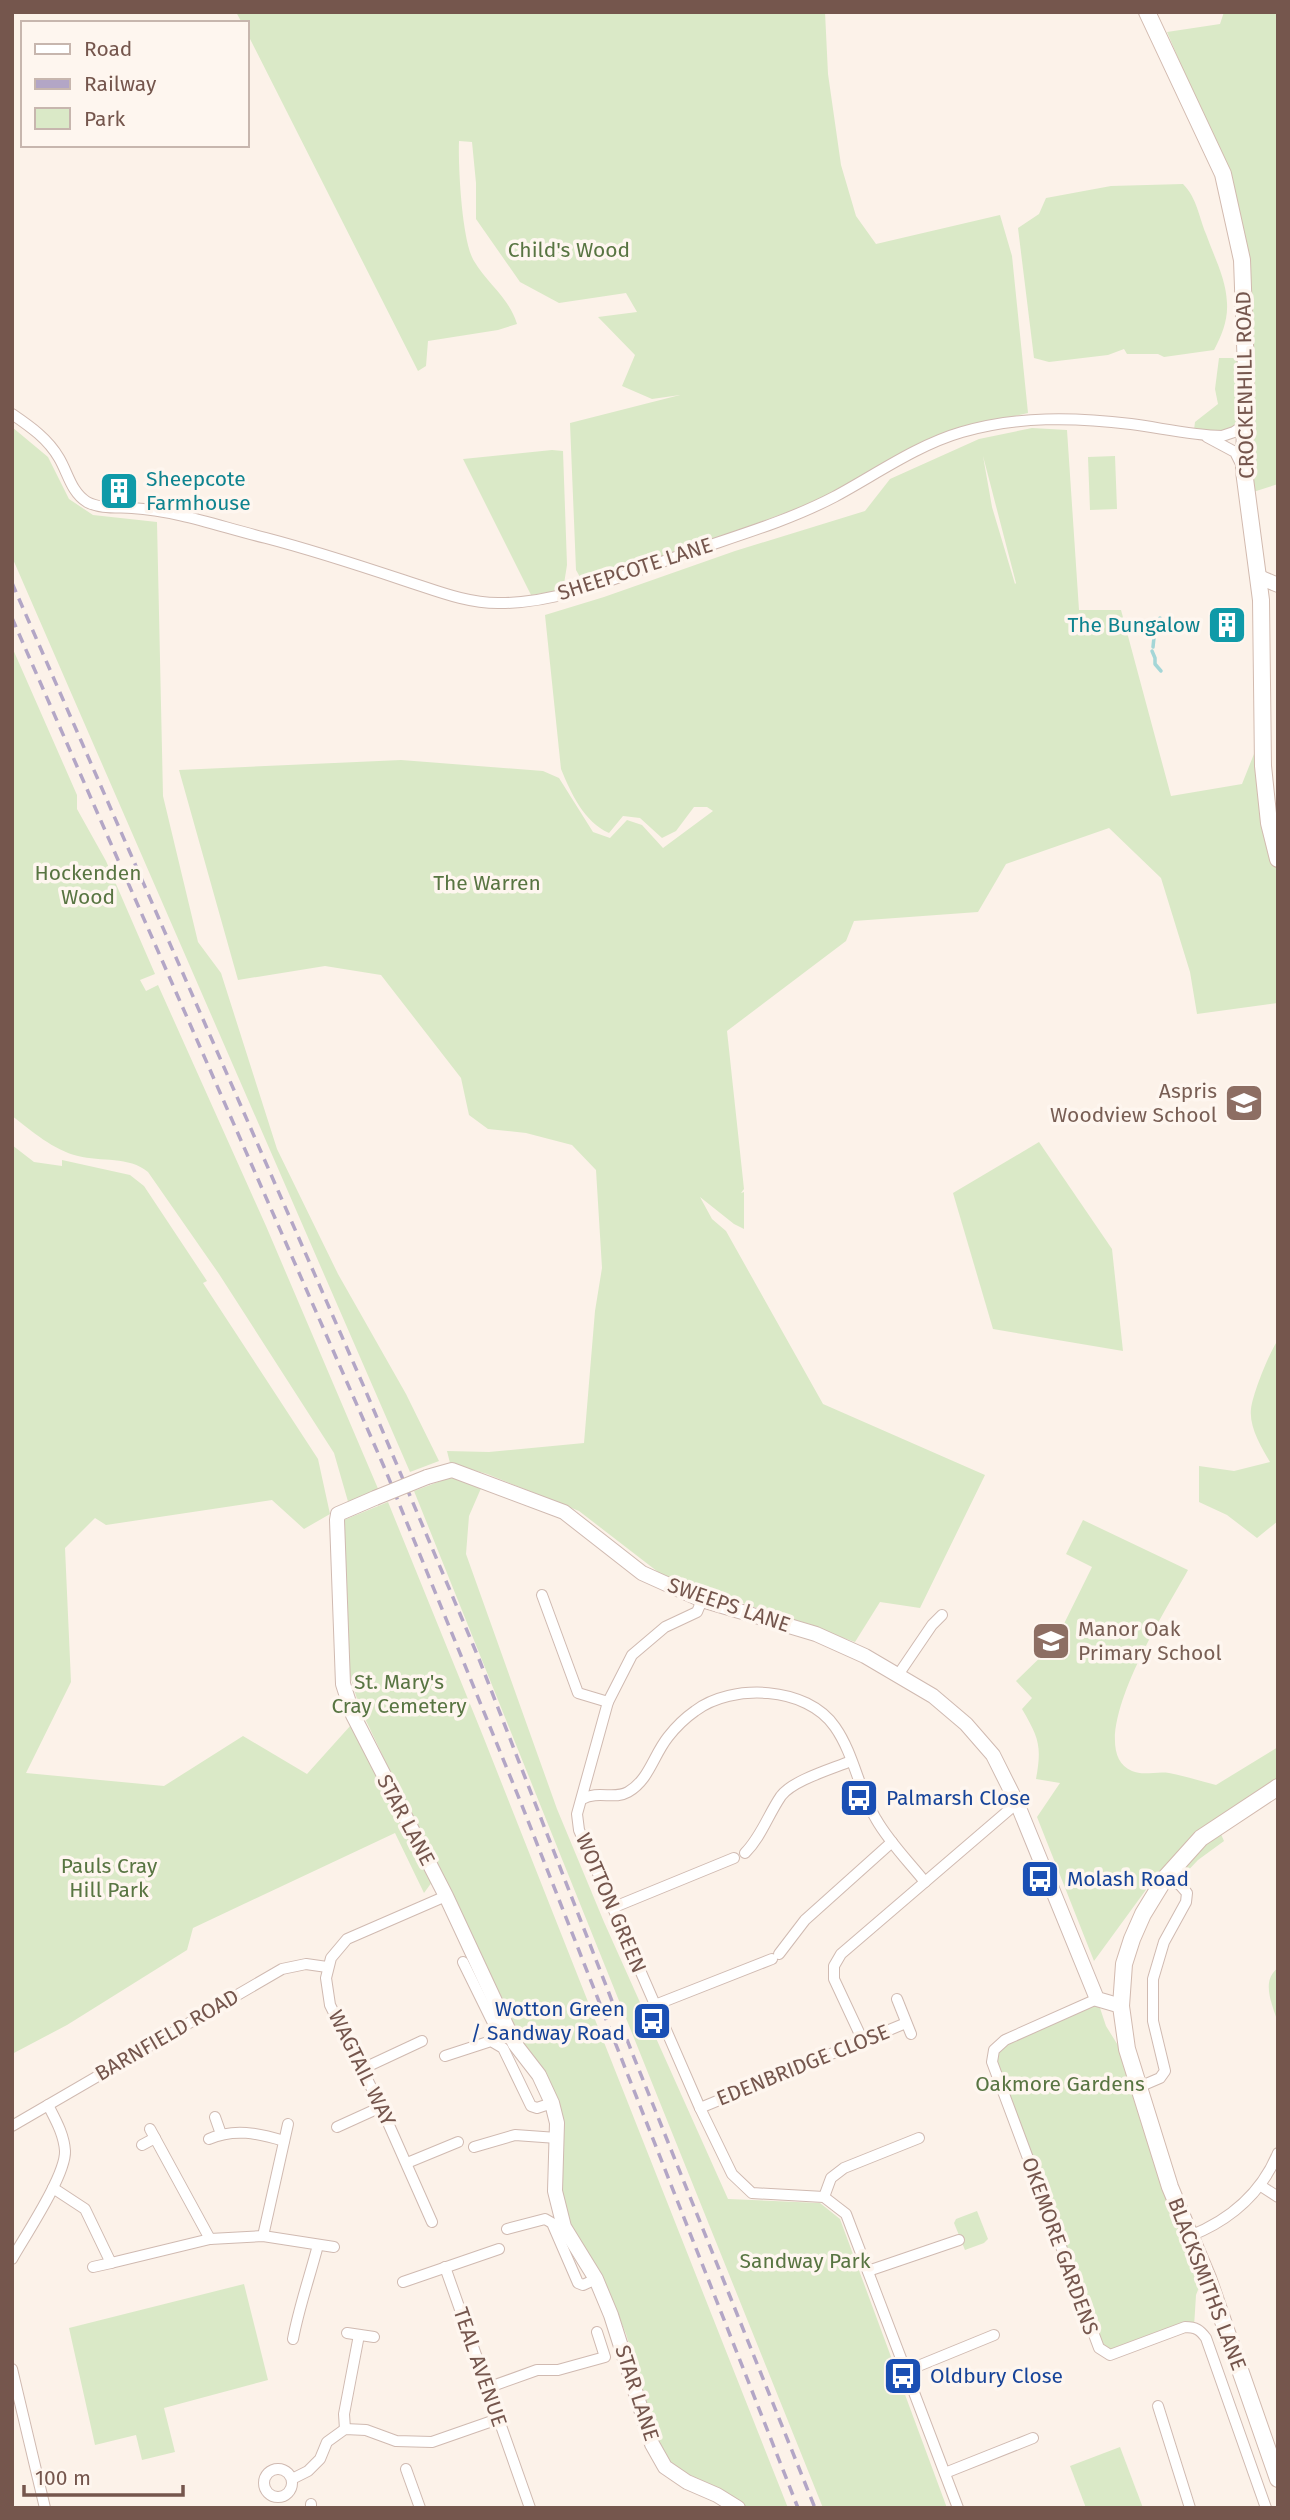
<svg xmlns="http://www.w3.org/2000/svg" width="1290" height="2520" viewBox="0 0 1290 2520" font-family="'Fira Sans',sans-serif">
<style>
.green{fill:#dae9c7;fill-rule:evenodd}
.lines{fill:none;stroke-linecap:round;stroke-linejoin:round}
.stream{stroke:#a4d6d7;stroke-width:3.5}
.minor-casing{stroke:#d0bab1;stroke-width:12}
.tertiary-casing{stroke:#d0bab1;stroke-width:16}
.secondary-casing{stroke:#d2baaf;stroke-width:18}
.minor{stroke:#fff;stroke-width:10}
.tertiary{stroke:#fff;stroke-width:14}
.secondary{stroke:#fff;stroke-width:16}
.rail{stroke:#b3a6c6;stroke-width:3.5;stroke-dasharray:10 7;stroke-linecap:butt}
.tertiary-bridge-casing{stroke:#d0bab1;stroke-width:16;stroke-linecap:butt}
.tertiary-bridge{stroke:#fff;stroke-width:14}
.labels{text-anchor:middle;stroke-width:7;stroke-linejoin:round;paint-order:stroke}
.park-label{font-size:21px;fill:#587542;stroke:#fef6ef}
.street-label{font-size:21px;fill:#75564d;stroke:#fef6ef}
.culture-label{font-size:21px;fill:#0d838f;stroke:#fef6ef;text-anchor:start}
.education-label{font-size:21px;fill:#785e54;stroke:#fef6ef;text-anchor:end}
.transit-label{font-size:21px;fill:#164399;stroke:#fef6ef;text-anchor:start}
</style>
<rect width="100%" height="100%" fill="#fcf2e9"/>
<g class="green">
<path d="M236 12H825L828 74 841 165 856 216 876 244 1000 215 1012 256 1028 413 949 431 814 502 673 555 584 584 576 570 570 423 680 395 652 399 622 386 635 355 598 317 637 312 626 293 559 303 520 282 476 219V183L472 142 459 141C458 166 462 242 474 261 487 283 510 299 517 324L498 330 428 341 426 366 418 371 247 33V23H242Z"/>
<path d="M1224 12H1278V484L1250 493 1247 259 1204 119 1167 32 1220 24Z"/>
<path d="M1183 184C1197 198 1199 217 1206 234 1214 257 1226 278 1227 303 1228 320 1222 335 1214 350L1164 357 1158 354H1127L1124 349 1108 355 1049 362 1034 358 1018 228 1039 214 1046 198 1111 186Z"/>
<path d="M1219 358H1241L1243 421C1227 434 1213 432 1194 430L1195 422 1218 404 1215 389Z"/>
<path d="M12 427 48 457 69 499 93 515 157 522 163 796 198 942 221 973 277 1149 338 1274 406 1394 439 1461 410 1472 12 557Z"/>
<path d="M1032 428 1067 430 1079 610H1121L1171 796 1242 784 1254 754 1271 854 1278 868V1003L1197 1014 1190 972 1161 878 1109 828 1006 864 978 912 854 921 846 941 727 1031 744 1189 741 1193 744 1192V1229L734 1224 700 1197 712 1219 726 1231 823 1404 985 1475 920 1608 880 1602 855 1642 662 1575 579 1511 487 1474 450 1463 447 1451 489 1452 584 1443 595 1311 602 1268 596 1170 572 1145 526 1133 488 1129 469 1115 461 1078 381 975 325 966 238 980 179 770 401 760 543 771 559 778 593 832 610 838 627 820 642 825 663 848 713 811 707 807H694L676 831 662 838 640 818 623 816 609 833C584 822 571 793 561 769L545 615 604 597 735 551 865 511 890 479 979 439ZM983 456 1016 583 1015 584 992 507Z"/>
<path d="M552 450 563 451 567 565 563 590 531 595 463 459Z"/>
<path d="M1115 456 1117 509 1090 510 1088 457Z"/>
<path d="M12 647 77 795V809L106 861 155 974 140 980 146 991 158 985 266 1226 379 1491 349 1505 334 1453 219 1274 148 1172C129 1156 101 1162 78 1156 53 1150 32 1131 12 1116Z"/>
<path d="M1039 1142 1112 1249 1123 1351 993 1329 953 1193Z"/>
<path d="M12 1145 34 1162 62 1166V1160L130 1175 144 1186 207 1281 203 1283 318 1459 330 1514 304 1529 272 1500 106 1525 95 1518 65 1548 71 1682 26 1773 164 1786 243 1736 307 1774 351 1725 432 1882 424 1893 395 1833 193 1928 187 1950 67 2025 12 2054Z"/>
<path d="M1278 1340V1521L1257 1538 1227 1515 1199 1502V1466L1234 1471 1270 1462C1261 1447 1249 1427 1251 1409 1253 1393 1269 1353 1278 1340Z"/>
<path d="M454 1476 482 1486 469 1516 466 1554 557 1809 604 1922 728 2199 820 2203 840 2219 947 2508H823L414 1491Z"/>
<path d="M388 1502 483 1736 788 2508H747L731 2497 688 2479 664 2459 626 2334 601 2275 571 2225 559 2186 563 2133 359 1706 350 1675 347 1593 343 1554 344 1520Z"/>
<path d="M1083 1520 1188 1570C1171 1602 1077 1747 1132 1771 1143 1776 1157 1771 1169 1773 1185 1776 1200 1781 1216 1785L1278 1747V1782L1195 1837 1156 1876 1094 1961 1037 1817 1060 1783 1036 1779C1042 1746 1039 1738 1022 1709L1032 1698 1016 1681 1054 1644 1092 1567 1066 1554Z"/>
<path d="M1220 1832 1224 1841 1198 1860 1179 1880 1177 1873 1191 1854Z"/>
<path d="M1278 1968V2023C1273 2006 1260 1981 1278 1968Z"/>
<path d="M1097 1999 1106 2026 1119 2047 1200 2285 1196 2295 1194 2327 1105 2354 992 2055 994 2050Z"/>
<path d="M977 2211 988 2239 984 2243 965 2250 954 2223 956 2219Z"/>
<path d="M244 2284 268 2380 164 2408 175 2452 142 2460 136 2435 95 2445 69 2328Z"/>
<path d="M1120 2447 1143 2508H1086L1070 2466Z"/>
</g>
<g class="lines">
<g class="stream">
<path d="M1153 647 1155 628 1160 623V618"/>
<path d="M1152 651 1155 658V664L1161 671"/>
</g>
<g class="minor-casing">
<g id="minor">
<path d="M12 414C31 427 48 439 59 458 68 473 71 492 87 502 100 509 118 507 132 508 179 511 221 527 266 538 312 550 358 565 403 580 435 590 465 603 498 603 561 604 628 573 687 553 736 536 788 521 834 497 875 475 917 445 962 432 1017 416 1074 417 1131 424 1161 428 1191 435 1222 436L1234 432 1246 424"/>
<path d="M1207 437 1235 452 1242 466"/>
<path d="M542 1595 578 1693 608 1702"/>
<path d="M702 1600 697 1612 665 1627 632 1655 608 1702 577 1814 579 1830 700 2108 732 2174 752 2193 824 2197 846 2214 958 2508"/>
<path d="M898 1675 932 1625 942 1615"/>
<path d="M582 1799C599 1790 614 1800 628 1792 649 1780 653 1756 668 1737 675 1728 685 1718 695 1711 732 1683 807 1686 835 1727 854 1754 859 1791 876 1819 889 1842 909 1862 925 1882"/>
<path d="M745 1853C761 1837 768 1815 781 1796 793 1780 832 1769 851 1761"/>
<path d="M612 1908 734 1858"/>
<path d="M779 1954 805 1920 892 1842"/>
<path d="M463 1962 493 2023 498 2043"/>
<path d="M897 1999 911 2034"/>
<path d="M1097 1999 1005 2040 994 2050 992 2062 1099 2348 1110 2355 1185 2327C1196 2327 1200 2330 1206 2338L1266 2508"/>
<path d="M655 2005 772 1959"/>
<path d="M863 2041 834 1979V1966L841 1954 1017 1803"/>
<path d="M445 2056 491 2041 503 2048 531 2106 537 2108 552 2103"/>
<path d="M362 2069 422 2041"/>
<path d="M1139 2087 1160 2078 1165 2071 1153 2021V1979L1164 1942 1186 1902 1187 1893 1180 1885 1165 1878"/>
<path d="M700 2108 906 2023"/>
<path d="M215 2117 221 2134"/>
<path d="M12 2126 282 1969 306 1964 327 1967"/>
<path d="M337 2127 381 2107"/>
<path d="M150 2129 210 2239"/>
<path d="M209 2139C234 2128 258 2133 284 2141"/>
<path d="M142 2145 155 2138"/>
<path d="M474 2147 515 2135 557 2138"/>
<path d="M407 2163 458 2142"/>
<path d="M1261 2186 1278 2197"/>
<path d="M53 2188 85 2209 111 2263 210 2239 263 2236 334 2247"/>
<path d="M824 2197 831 2178 844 2168 919 2138"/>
<path d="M432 2222 381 2107 330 2005 326 1978 331 1958 347 1939 446 1896"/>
<path d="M507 2229 545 2219 552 2223 578 2283 583 2285 596 2279"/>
<path d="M263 2236 288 2124"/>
<path d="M1190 2236C1230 2220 1261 2194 1278 2153"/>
<path d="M12 2259C25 2236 66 2175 65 2151 64 2134 55 2119 48 2105"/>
<path d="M93 2267 111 2263"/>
<path d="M445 2267 530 2508"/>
<path d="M868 2271 959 2240"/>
<path d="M403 2282 499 2249"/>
<path d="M347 2333 374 2337"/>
<path d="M293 2339C299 2307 310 2276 318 2245"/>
<path d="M12 2369 45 2508"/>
<path d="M906 2371 994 2335"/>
<path d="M487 2388 537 2370H558L605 2357 597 2332"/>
<path d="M1158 2406 1190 2508"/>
<path d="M345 2429 344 2414 359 2335"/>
<path d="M406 2469 420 2508"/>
<circle cx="278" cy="2483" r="14"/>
<path d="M945 2473 1033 2438"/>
<path d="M292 2479 308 2471 320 2459 327 2442 345 2429 366 2430 396 2441 432 2442 498 2419"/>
<path d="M311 2504V2508"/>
</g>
</g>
<g class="tertiary-casing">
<g id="tertiary">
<path d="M1259 577 1278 585"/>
<path d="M427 1477 452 1470 564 1512 642 1573 702 1600 816 1634 865 1656 933 1696 966 1724 993 1755 1017 1803 1097 1999 1121 2006"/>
<path d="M375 1498 338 1514 337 1520 343 1684 353 1715 446 1896 515 2044 539 2075 552 2103 557 2123 555 2191 564 2227 596 2279 611 2315 652 2444 665 2467 687 2482 717 2495 738 2508"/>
</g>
</g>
<g class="secondary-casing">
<g id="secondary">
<path d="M1147 12 1223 174 1242 260 1246 371 1244 471 1261 600 1263 766 1269 823 1278 859"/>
<path d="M1278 1787 1201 1838 1165 1878 1143 1914 1132 1939 1124 1964 1121 2006 1127 2049 1170 2187 1208 2278 1278 2479"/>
</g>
</g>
<use href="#minor" class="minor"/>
<use href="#tertiary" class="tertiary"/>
<use href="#secondary" class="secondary"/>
<g class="rail">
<path d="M12 583 364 1387 479 1659 633 2055 815 2508"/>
<path d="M12 618 385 1469 521 1803 798 2508"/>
</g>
<g class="tertiary-bridge-casing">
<path id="tertiary-bridge" d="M375 1498 427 1477"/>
</g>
<use href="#tertiary-bridge" class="tertiary-bridge"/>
</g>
<defs>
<g id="building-square" transform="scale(2.0125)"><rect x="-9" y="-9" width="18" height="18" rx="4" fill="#0f9aa8" stroke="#fef6ef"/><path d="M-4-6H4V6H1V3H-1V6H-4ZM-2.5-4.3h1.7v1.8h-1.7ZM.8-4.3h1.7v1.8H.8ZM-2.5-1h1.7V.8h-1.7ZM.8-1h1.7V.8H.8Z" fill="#fff"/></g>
<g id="school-square" transform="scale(2.0125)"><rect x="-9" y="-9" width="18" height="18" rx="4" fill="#8d6e63" stroke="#fef6ef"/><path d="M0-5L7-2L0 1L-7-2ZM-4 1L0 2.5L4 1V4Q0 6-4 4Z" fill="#fff"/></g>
<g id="bus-square" transform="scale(2.0125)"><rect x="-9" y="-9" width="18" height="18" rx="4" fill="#1a4fb4" stroke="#fef6ef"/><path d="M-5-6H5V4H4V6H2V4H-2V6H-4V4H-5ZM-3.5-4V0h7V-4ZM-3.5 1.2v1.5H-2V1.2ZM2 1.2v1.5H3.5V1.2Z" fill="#fff"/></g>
</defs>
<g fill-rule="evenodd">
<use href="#building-square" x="119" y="491"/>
<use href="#building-square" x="1227" y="625"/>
<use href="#school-square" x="1244" y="1103"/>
<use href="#school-square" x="1051" y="1641"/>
<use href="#bus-square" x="859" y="1798"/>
<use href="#bus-square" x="1040" y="1879"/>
<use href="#bus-square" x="652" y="2021"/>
<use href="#bus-square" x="903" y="2376"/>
</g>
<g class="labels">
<g class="park-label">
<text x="569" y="257">Child's Wood</text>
<text x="88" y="880">Hockenden<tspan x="88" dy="24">Wood</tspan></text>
<text x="487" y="890">The Warren</text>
<text x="399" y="1689">St. Mary's<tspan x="399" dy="24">Cray Cemetery</tspan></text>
<text x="109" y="1873">Pauls Cray<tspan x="109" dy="24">Hill Park</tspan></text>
<text x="1060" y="2091">Oakmore Gardens</text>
<text x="805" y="2268">Sandway Park</text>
</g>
<g class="street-label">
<text transform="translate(1245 385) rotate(-91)" y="7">CROCKENHILL ROAD</text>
<text transform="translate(635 569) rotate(-18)" y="7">SHEEPCOTE LANE</text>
<text transform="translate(729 1605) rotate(19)" y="7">SWEEPS LANE</text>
<text transform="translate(406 1820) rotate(62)" y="7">STAR LANE</text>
<text transform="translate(611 1903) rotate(67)" y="7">WOTTON GREEN</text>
<text transform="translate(167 2035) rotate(-30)" y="7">BARNFIELD ROAD</text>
<text transform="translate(803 2065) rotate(-22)" y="7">EDENBRIDGE CLOSE</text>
<text transform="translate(362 2068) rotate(64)" y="7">WAGTAIL WAY</text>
<text transform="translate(1060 2246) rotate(70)" y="7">OKEMORE GARDENS</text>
<text transform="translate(1207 2284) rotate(69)" y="7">BLACKSMITHS LANE</text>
<text transform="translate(480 2367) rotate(71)" y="7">TEAL AVENUE</text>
<text transform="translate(637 2393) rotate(72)" y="7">STAR LANE</text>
</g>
<g class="culture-label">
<text x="146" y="486">Sheepcote<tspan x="146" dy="24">Farmhouse</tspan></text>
<text x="1200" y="632" text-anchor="end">The Bungalow</text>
</g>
<g class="education-label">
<text x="1217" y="1098">Aspris<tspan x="1217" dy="24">Woodview School</tspan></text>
<text x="1078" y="1636" text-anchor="start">Manor Oak<tspan x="1078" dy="24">Primary School</tspan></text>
</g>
<g class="transit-label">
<text x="886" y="1805">Palmarsh Close</text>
<text x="1067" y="1886">Molash Road</text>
<text x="625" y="2016" text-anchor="end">Wotton Green<tspan x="625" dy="24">/ Sandway Road</tspan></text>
<text x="930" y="2383">Oldbury Close</text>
</g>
</g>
<rect width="1290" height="2520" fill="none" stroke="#75564d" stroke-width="28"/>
<rect x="21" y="21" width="228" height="126" fill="#fef6ef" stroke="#c7b6ae" stroke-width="2"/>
<rect x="35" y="44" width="35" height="10" fill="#ffffff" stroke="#c7b6ae" stroke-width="2"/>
<text x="84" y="56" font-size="21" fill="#75564d">Road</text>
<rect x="35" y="79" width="35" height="10" fill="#b3a6c6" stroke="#c7b6ae" stroke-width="2"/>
<text x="84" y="91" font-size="21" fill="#75564d">Railway</text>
<rect x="35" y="108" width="35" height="21" fill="#dae9c7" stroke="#c7b6ae" stroke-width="2"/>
<text x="84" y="126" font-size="21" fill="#75564d">Park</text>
<path d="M24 2485v10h159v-10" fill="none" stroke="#75564d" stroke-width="3.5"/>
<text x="35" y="2485" font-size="21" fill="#75564d" stroke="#fef6ef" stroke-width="5" paint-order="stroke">100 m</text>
</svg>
